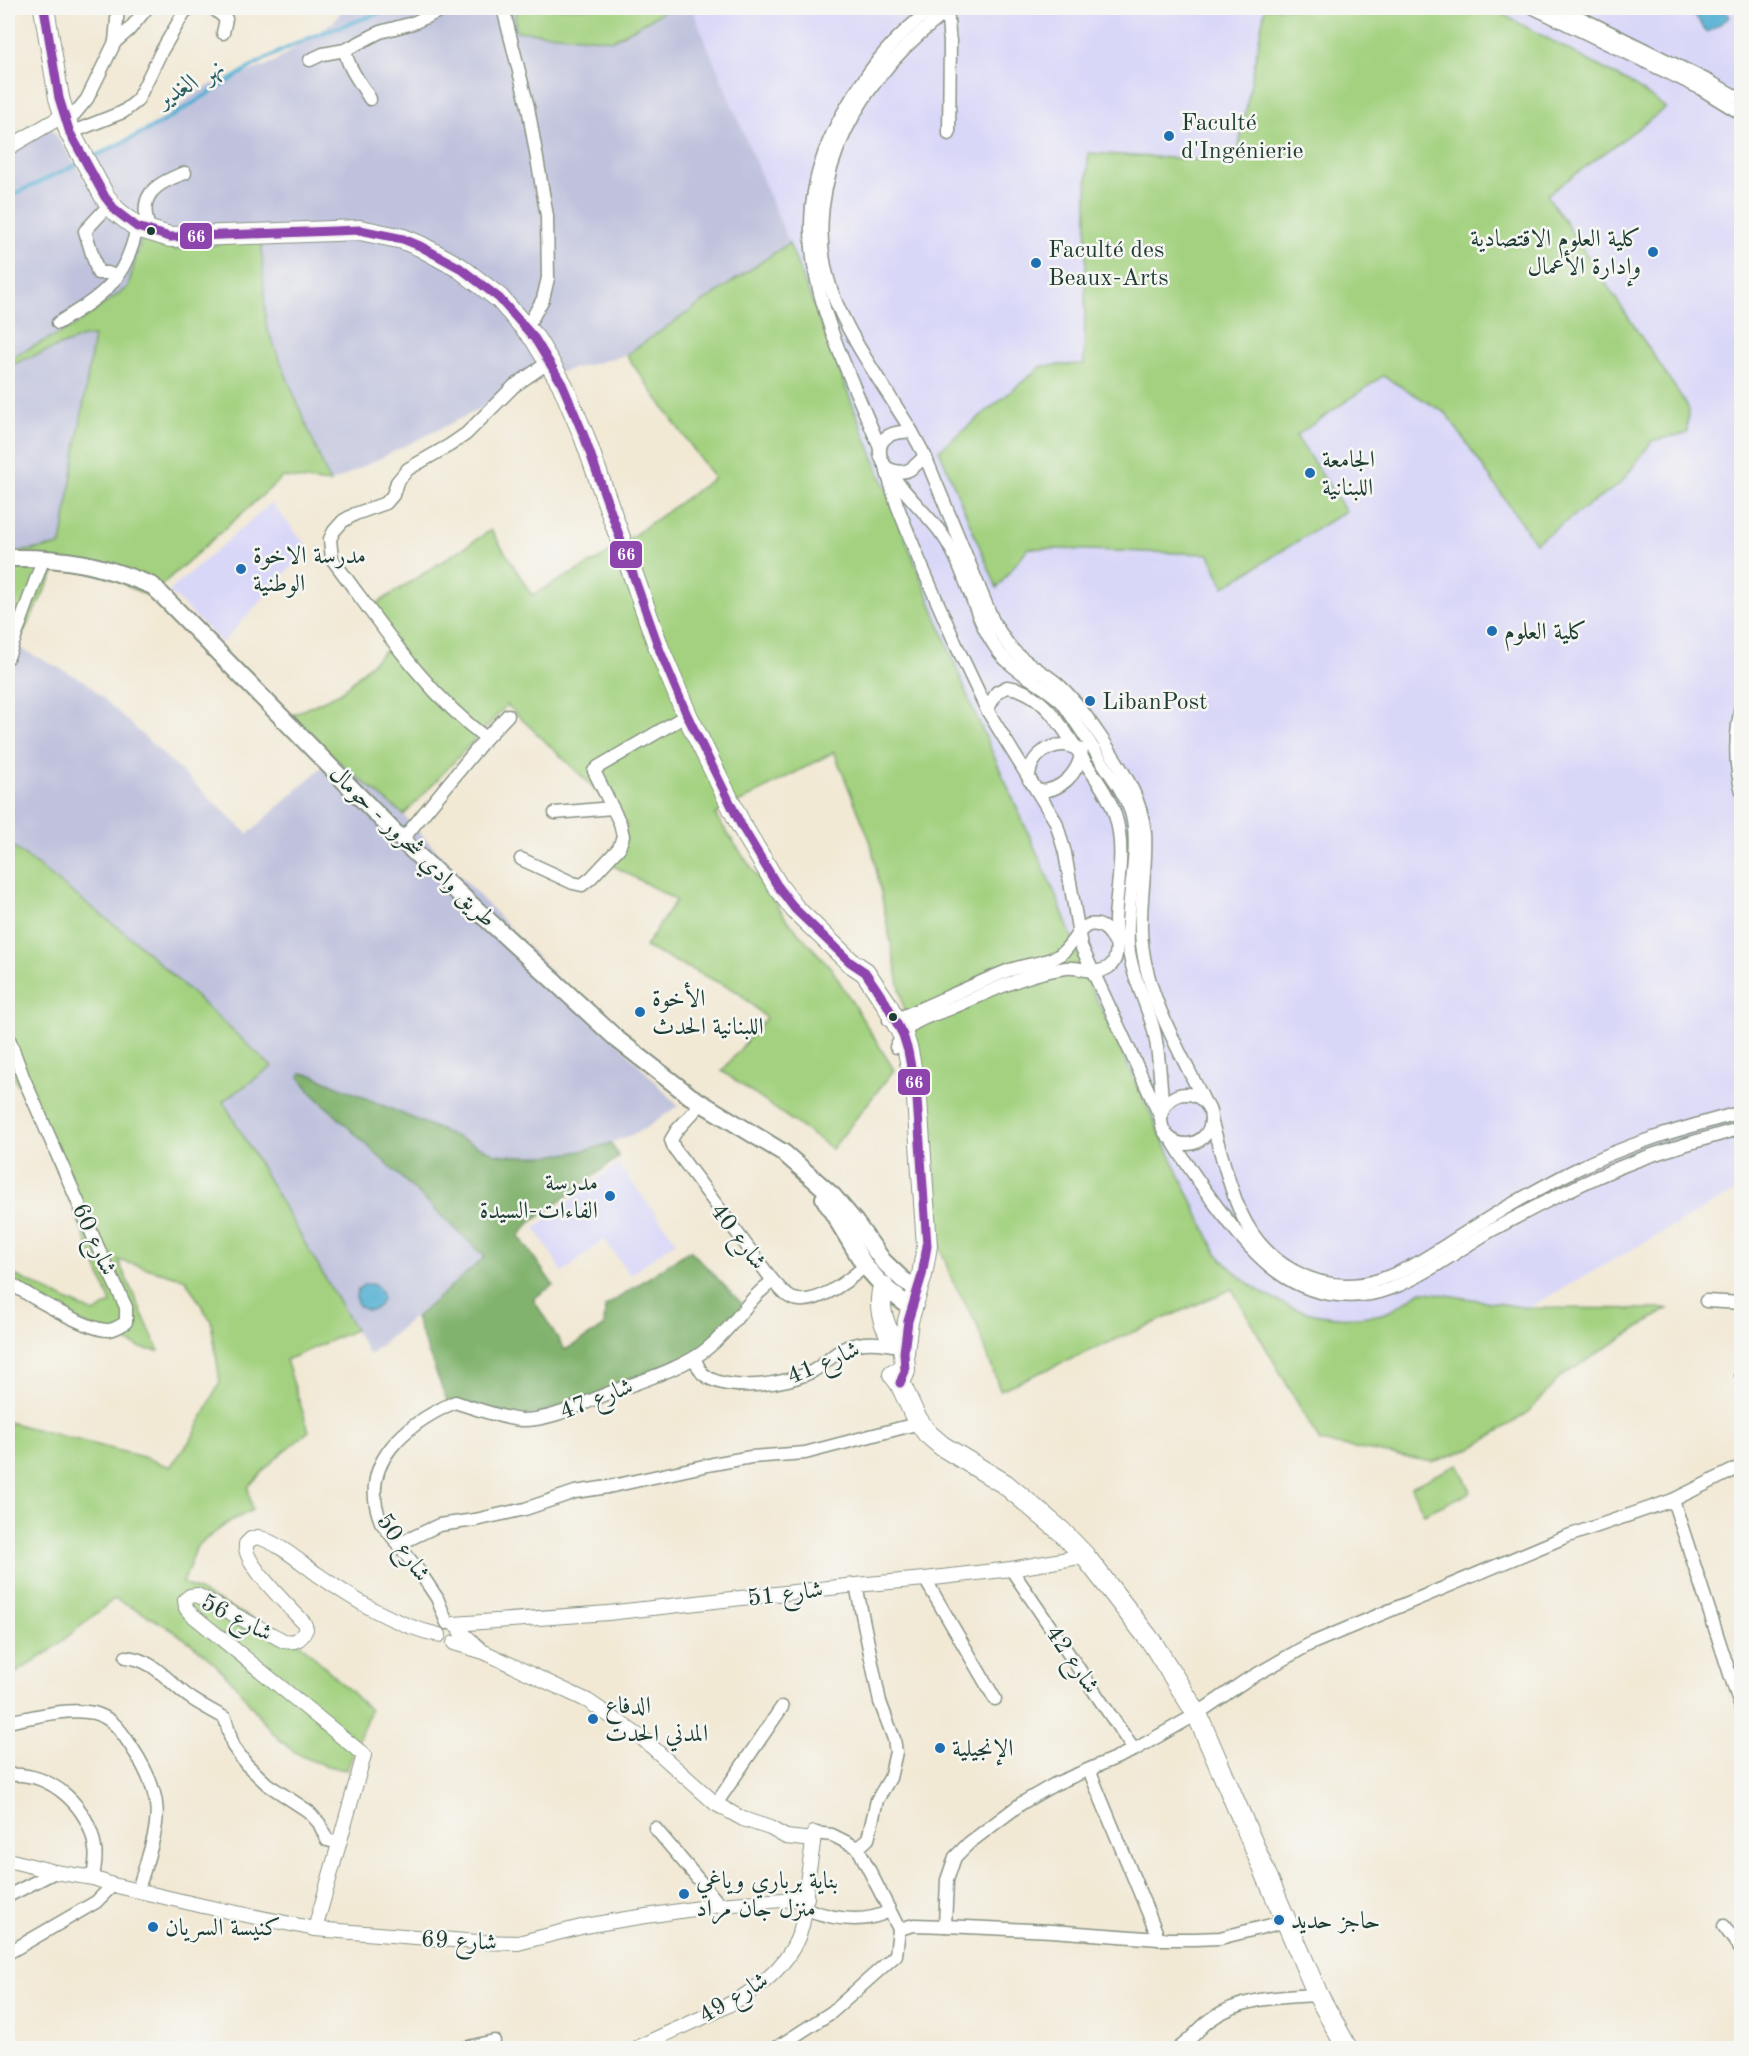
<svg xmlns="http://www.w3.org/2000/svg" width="1749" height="2056" viewBox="0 0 1749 2056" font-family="'Old Standard TT',Amiri,serif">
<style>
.built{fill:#d9d7f8}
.industrial{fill:#c0c2dd}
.green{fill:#a3d17f;stroke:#61875a;stroke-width:1.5}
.forest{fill:#82b36e;stroke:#507851;stroke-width:1.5}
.water{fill:#55b0d3;stroke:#3a7684;stroke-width:1.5}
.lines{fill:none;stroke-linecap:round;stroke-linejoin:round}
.stream{stroke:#55b0d3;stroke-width:4}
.minor-casing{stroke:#889384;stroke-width:15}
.tertiary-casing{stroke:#889384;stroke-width:16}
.secondary-casing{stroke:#889384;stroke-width:20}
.trunk-casing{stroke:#889384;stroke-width:22}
.minor{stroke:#fff;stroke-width:12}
.tertiary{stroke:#fff;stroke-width:14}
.secondary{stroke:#fff;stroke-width:16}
.trunk{stroke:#fff;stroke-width:20}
.bus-1-casing{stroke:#f6f6f2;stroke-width:14}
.bus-1{stroke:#8e44ad;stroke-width:9}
.poi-dot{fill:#1f6fb2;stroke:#f6f6f2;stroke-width:2}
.bus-dot{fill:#1f3d34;stroke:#f6f6f2;stroke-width:2}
.labels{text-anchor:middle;stroke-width:5;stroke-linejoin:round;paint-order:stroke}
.poi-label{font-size:24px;fill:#1f3d34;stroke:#f6f6f2;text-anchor:start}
.street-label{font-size:24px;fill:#1f3d34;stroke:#f6f6f2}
.water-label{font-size:26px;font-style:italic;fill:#2f6064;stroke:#f6f6f2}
.line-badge{stroke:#f6f6f2;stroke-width:2}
.badge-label{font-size:16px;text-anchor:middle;font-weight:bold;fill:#fff}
</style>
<rect width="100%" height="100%" fill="#f6f6f2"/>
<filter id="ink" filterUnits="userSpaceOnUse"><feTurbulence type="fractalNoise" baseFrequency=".0167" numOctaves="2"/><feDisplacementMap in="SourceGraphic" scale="12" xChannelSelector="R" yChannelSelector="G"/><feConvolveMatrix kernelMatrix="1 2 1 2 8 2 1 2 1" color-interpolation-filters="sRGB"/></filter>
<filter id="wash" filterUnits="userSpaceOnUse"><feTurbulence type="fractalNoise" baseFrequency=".008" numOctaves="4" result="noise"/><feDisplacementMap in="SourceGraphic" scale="24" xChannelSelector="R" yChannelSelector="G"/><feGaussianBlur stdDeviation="1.35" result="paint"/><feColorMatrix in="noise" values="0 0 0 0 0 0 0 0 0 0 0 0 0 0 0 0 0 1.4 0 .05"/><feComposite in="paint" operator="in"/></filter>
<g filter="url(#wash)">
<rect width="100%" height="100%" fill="#f2e9d5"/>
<g class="built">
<path d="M692 8H1741V1188L1528 1308 1421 1291 1386 1313 1352 1317 1318 1315 1302 1311 1272 1299 1247 1283 1225 1263 1215 1252 1089 983 1057 898 970 702 789 243Z"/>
<path d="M271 503 309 548 222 643 169 591Z"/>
<path d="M618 1164 676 1241 630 1275 604 1239 563 1273 535 1228Z"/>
</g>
<g class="industrial">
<path d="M340 8H515L517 31 613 40 670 8H692L789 243 626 355 549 375 330 483 266 326 261 238 175 250 142 235 128 287 74 326 8 359V147L48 123 101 203 141 233 117 196 80 166 170 114 189 98 208 86 271 64 332 23 339 15Z"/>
<path d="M94 336 61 545 8 554V366L83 337Z"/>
<path d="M17 647 85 681 248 834 333 757 404 816 678 1106 646 1128 629 1136 593 1149 556 1156 509 1155 496 1154 312 1075 310 1091 485 1257 369 1355 223 1101 272 1066 134 940 8 843V662Z"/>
</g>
<g class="green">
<path d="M515 8H670L613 40 516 31Z"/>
<path d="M1265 8H1491L1632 84 1666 108 1547 195 1688 407 1687 433 1652 441 1621 483 1535 543 1446 413 1383 376 1296 436 1346 511 1224 587 1209 554 1028 548 997 588 939 450 1042 366 1084 364 1088 153 1236 162Z"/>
<path d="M142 235 175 250 261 238 266 326 330 483 283 477 149 596 127 586 120 580 58 565 8 662V554L61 545 94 336 83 337 8 366V359L74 326 128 287Z"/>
<path d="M789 243 970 702 1057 898 1089 983 1216 1252C1251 1294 1301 1321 1358 1317 1366 1316 1377 1316 1385 1313 1397 1309 1410 1298 1421 1291L1528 1308 1668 1309 1560 1377 1529 1412 1474 1447 1433 1462 1320 1442 1232 1289 1000 1390 976 1323 952 1280 939 1244 937 1190 926 1102 906 1019 871 843 834 752 715 815 787 920 831 968 894 1070 832 1149 722 1071 766 1018 738 992 645 947 676 900 610 864 627 825 591 785 507 705 404 815 333 757 292 715 340 693 394 642 373 606 491 530 532 595 603 557 714 478 626 355Z"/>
<path d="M8 843 134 940 272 1067 223 1101 355 1330 286 1360 309 1431 273 1461 248 1487 252 1510 229 1522 197 1546 183 1583 301 1644 370 1710 347 1770C273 1758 269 1720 224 1673 193 1640 155 1617 114 1599L50 1651 8 1678V1422L143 1457 170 1467 192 1438 220 1382 211 1321 185 1279 118 1260 159 1351 144 1349 8 1291V1272L94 1313 111 1303C79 1223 49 1141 8 1066Z"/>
<path d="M1458 1464 1471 1492 1424 1514 1411 1487Z"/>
</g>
<path class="forest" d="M301 1073 312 1075 496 1154C536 1159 573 1156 611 1143L619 1157 529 1224 519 1236 553 1285 533 1299 565 1350 604 1327 605 1307 690 1250 745 1307 698 1362 630 1388 511 1420 447 1401 415 1318 485 1257 310 1091 299 1077Z"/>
<g class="water">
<path d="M1694 8H1724L1730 17 1707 33 1691 9Z"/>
<circle cx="369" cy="1297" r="13"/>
</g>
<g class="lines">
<g class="stream">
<path d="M89 159 158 125 254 65 283 50 311 37 394 8"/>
<path d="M8 197 80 163"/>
</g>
</g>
</g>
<g filter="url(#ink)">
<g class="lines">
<g class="minor-casing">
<g id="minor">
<path d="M213 8 226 19 223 33"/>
<path d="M503 8 528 107 547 216 548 278 543 299 526 329"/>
<path d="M946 8C949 16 948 31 950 41L949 134"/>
<path d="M1534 8 1698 87 1742 114"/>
<path d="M1561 8 1712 83 1742 100"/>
<path d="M115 42 118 8"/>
<path d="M345 50C348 69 361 83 370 99"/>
<path d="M310 60 323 54 345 50 380 32 413 23 446 8"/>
<path d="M67 123 87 99 115 42 129 30 147 8"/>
<path d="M70 133 123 112 137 101 161 52 185 11 191 8"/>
<path d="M110 204 85 231 98 273H108L117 277"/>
<path d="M151 233C136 197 153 184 185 173"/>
<path d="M58 323C102 296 126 281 137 227"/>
<path d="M912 432C886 389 847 336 831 289 795 182 866 66 953 8"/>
<path d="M880 448C829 325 771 230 849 103 874 62 895 36 933 8"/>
<path d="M925 456 993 621C1000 632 1007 646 1017 654 1031 667 1048 674 1061 687 1078 703 1091 723 1104 742 1123 771 1141 797 1145 833 1147 865 1140 897 1141 930 1143 991 1178 1047 1204 1101"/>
<path d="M887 468C906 477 912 469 925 456L912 432C898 431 878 434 880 453 881 470 926 513 938 529 967 565 971 613 996 648 1012 672 1043 683 1063 703L1119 787C1124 796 1130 806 1132 816 1141 854 1125 904 1128 944 1131 974 1145 999 1153 1027 1160 1052 1160 1084 1163 1110"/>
<path d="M887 472 897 505 919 560 957 647 987 710 1056 822 1065 853 1081 946 1161 1118"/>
<path d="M8 657 44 557"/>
<path d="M1742 701C1736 732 1733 760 1742 791"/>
<path d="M486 738 508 715"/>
<path d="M1029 780C1028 760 1045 744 1066 745 1071 746 1075 749 1079 749"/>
<path d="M1037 791C1061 792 1079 773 1082 750"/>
<path d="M555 813 612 808"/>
<path d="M402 840 486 738C422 690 379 621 332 559L330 539 334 531 343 521 355 514 386 503 393 495 397 482 408 469 450 445 466 434 514 386 549 362"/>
<path d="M521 859 573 883 582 885 591 878 619 848 623 836 620 823 594 771 598 767 687 715"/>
<path d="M889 1020 904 1016C939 1001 973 985 1007 971 1023 965 1041 964 1056 957 1071 950 1076 929 1089 925 1102 922 1110 932 1114 941"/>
<path d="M8 1036 24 1079 104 1261 126 1307V1322C120 1326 116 1329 109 1330 88 1331 28 1295 8 1282"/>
<path d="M896 1047C901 1039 905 1031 912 1025 924 1016 941 1013 954 1007 990 992 1026 973 1066 968 1082 966 1095 977 1109 967 1113 964 1115 960 1116 955 1118 944 1115 930 1115 919 1117 885 1126 848 1115 815 1108 793 1093 775 1081 756 1064 729 1042 690 1007 687L997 692 987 710"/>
<circle cx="1186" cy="1119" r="25"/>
<path d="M701 1104 677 1130 671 1140 674 1148 773 1281C779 1287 786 1297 794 1299 817 1306 849 1280 865 1266"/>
<path d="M1211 1120C1221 1151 1231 1196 1246 1223 1257 1243 1273 1260 1294 1271 1364 1310 1421 1260 1479 1224 1509 1205 1540 1188 1571 1172 1625 1144 1683 1128 1742 1112"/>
<path d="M1172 1140C1186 1164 1201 1185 1218 1208 1250 1250 1282 1290 1338 1295 1357 1297 1374 1295 1392 1288 1429 1274 1460 1248 1494 1229 1539 1205 1586 1180 1633 1162 1668 1148 1705 1139 1742 1128"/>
<path d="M1706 1301 1742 1303"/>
<path d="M694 1358C697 1363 699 1370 703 1374 727 1394 788 1384 813 1371 825 1364 835 1352 847 1347 862 1341 878 1342 892 1345"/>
<path d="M1741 1374 1742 1376"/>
<path d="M1673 1500 1742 1711"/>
<path d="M399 1544 439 1525 475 1520 525 1509 575 1492 608 1487 713 1464 751 1457 805 1453 920 1423"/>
<path d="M1011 1569 1134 1750"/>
<path d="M925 1579 995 1699"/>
<path d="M856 1585 880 1702 894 1739 896 1752 890 1778 877 1800 868 1839 858 1848"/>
<path d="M447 1623 437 1598 421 1574 381 1522C357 1463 406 1424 455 1402 471 1407 508 1420 522 1420 553 1420 581 1404 609 1393 638 1382 687 1367 709 1347 734 1327 746 1300 773 1281"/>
<path d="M126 1657C156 1660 169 1684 192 1699 203 1706 214 1712 225 1718L233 1746 246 1764 267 1784 308 1811 319 1823 327 1840 339 1843"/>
<path d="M8 1722C34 1717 67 1707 94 1713 113 1718 121 1731 131 1746 171 1806 157 1826 138 1890"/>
<path d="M1089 1770 1159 1939"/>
<path d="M8 1775C51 1771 90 1807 95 1849 97 1858 94 1869 93 1878"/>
<path d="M716 1804 782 1707"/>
<path d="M655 1828 720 1905"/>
<path d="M814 1833 832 1835 858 1848 899 1929 914 1925 945 1926 1052 1931 1159 1939H1195L1220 1938 1287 1921"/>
<path d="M8 1896 55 1872"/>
<path d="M806 1909C833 1919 863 1925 889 1911"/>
<path d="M945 1926 947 1880 955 1857 969 1843 1022 1803 1055 1784 1134 1750 1197 1714 1245 1681 1310 1644 1565 1537 1673 1500 1742 1466"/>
<path d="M1724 1926 1742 1951"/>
<path d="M8 1953 96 1902 113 1885"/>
<path d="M464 2048 494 2041"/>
<path d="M776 2048 832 2012 896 1955 899 1929"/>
<path d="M1179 2048C1191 2040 1199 2028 1210 2020 1240 1997 1282 1997 1318 1995"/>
</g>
</g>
<g class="tertiary-casing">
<g id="tertiary">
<path d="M8 148 64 115"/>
<path d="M454 1624 608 1613 856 1585 925 1579 1011 1569 1085 1556"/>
<path d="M460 1631 480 1649"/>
<path d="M454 1643 484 1652 588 1701 642 1738 716 1804 743 1819 770 1828 786 1837 813 1840"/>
<path d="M8 1860 55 1872 93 1878 113 1885 203 1906 315 1929 478 1942 518 1943 585 1926 626 1919 720 1905 807 1898"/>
<path d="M315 1929 364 1755 190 1613 186 1608 185 1600 190 1596 197 1595 284 1641C295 1643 301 1640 306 1629L304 1623C290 1607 242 1563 246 1544L251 1539 258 1537C280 1544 299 1561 317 1574 354 1600 394 1625 439 1635"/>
<path d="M637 2048C693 2018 777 1998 800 1932 806 1915 805 1900 807 1883 809 1866 813 1849 814 1833"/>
</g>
</g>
<g class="secondary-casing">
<g id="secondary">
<path d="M8 558C66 557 99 564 153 586L412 850 618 1040 690 1096 784 1153 833 1196 855 1222 883 1261 903 1280 918 1289"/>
<path d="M824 1198 865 1266 883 1286 911 1308"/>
</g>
</g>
<g class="trunk-casing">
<g id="trunk">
<path d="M44 8 59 98 70 133 105 197 116 211 137 227 170 237 360 230 403 239 420 246 460 268 499 298 535 339 549 362 562 384 584 436 660 651 687 715 741 825 777 885 795 909 850 962 865 972 886 1003 903 1035 908 1051 917 1099 927 1246 922 1275 908 1321 904 1352 905 1371 900 1383"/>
<path d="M883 1286C878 1306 882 1322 893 1340"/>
<path d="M893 1374 900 1383 915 1416 927 1433 942 1446 1005 1484 1061 1531 1085 1556 1153 1644 1197 1714 1318 1995 1347 2048"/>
</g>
</g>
<use href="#minor" class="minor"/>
<use href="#tertiary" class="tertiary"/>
<use href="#secondary" class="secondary"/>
<use href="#trunk" class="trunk"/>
<g class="bus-1-casing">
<path id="bus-1" d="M44 8 59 98 70 133 105 197 116 211 137 227 170 237 360 230 403 239 420 246 460 268 499 298 535 339 549 362 562 384 584 436 660 651 687 715 741 825 777 885 795 909 850 962 865 972 886 1003 903 1035 908 1051 917 1099 927 1246 922 1275 908 1321 904 1352 905 1371 900 1383"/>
</g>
<use href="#bus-1" class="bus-1"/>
</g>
</g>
<g class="poi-dot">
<circle cx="1169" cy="136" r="6"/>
<circle cx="1653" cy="252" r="6"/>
<circle cx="1036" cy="263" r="6"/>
<circle cx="1310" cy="473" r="6"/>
<circle cx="241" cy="569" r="6"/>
<circle cx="1492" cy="631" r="6"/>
<circle cx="1090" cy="701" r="6"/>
<circle cx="640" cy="1012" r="6"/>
<circle cx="610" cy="1196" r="6"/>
<circle cx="593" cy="1719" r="6"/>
<circle cx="940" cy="1748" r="6"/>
<circle cx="684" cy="1894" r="6"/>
<circle cx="1279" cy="1920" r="6"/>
<circle cx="153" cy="1927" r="6"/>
</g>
<g class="bus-dot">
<circle cx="151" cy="231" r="5"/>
<circle cx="893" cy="1017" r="5"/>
</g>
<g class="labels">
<g class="poi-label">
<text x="1181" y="130">Faculté<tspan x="1181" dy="28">d'Ingénierie</tspan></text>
<text x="1641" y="246" text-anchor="end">كلية العلوم الاقتصادية<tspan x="1641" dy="28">وإدارة الأعمال</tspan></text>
<text x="1048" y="257">Faculté des<tspan x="1048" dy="28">Beaux-Arts</tspan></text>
<text x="1322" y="467">الجامعة<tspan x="1322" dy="28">اللبنانية</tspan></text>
<text x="253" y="563">مدرسة الاخوة<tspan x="253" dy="28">الوطنية</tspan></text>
<text x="1504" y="639">كلية العلوم</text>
<text x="1102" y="709">LibanPost</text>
<text x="652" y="1006">الأخوة<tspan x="652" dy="28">اللبنانية الحدث</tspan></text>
<text x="598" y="1190" text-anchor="end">مدرسة<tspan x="598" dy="28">الفاءات-السيدة</tspan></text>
<text x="605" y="1713">الدفاع<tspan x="605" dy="28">المدني الحدت</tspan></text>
<text x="952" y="1756">الإنجيلية</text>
<text x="696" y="1888">بناية برباري وياغي<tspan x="696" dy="28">منزل جان مراد</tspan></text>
<text x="1291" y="1928">حاجز حديد</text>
<text x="165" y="1935">كنيسة السريان</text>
</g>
<g class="street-label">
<text transform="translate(413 846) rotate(44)" y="8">طريق وادي شحرور - حومال</text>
<text transform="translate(739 1236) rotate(53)" y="8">شارع 40</text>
<text transform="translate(95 1239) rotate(66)" y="8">شارع 60</text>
<text transform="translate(823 1362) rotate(-23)" y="8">شارع 41</text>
<text transform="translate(596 1398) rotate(-21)" y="8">شارع 47</text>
<text transform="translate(404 1547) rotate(56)" y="8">شارع 50</text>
<text transform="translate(785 1593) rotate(-7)" y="8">شارع 51</text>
<text transform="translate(237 1617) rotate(27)" y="8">شارع 56</text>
<text transform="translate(1073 1659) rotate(56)" y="8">شارع 42</text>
<text transform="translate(459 1940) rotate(3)" y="8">شارع 69</text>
<text transform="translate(733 1997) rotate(-31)" y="8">شارع 49</text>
</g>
<g class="water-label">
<text transform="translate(190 82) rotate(-30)" y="9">نهر الغدير</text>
</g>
</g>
<g class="line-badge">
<rect x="179" y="222" width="34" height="28" rx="6" fill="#8e44ad"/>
<rect x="609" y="540" width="34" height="29" rx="6" fill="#8e44ad"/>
<rect x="897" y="1068" width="34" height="28" rx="6" fill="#8e44ad"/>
</g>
<g class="badge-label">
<text x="196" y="242">66</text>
<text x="626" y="560">66</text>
<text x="914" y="1088">66</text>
</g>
<rect width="1749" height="2056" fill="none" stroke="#f6f6f2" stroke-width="30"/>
</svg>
